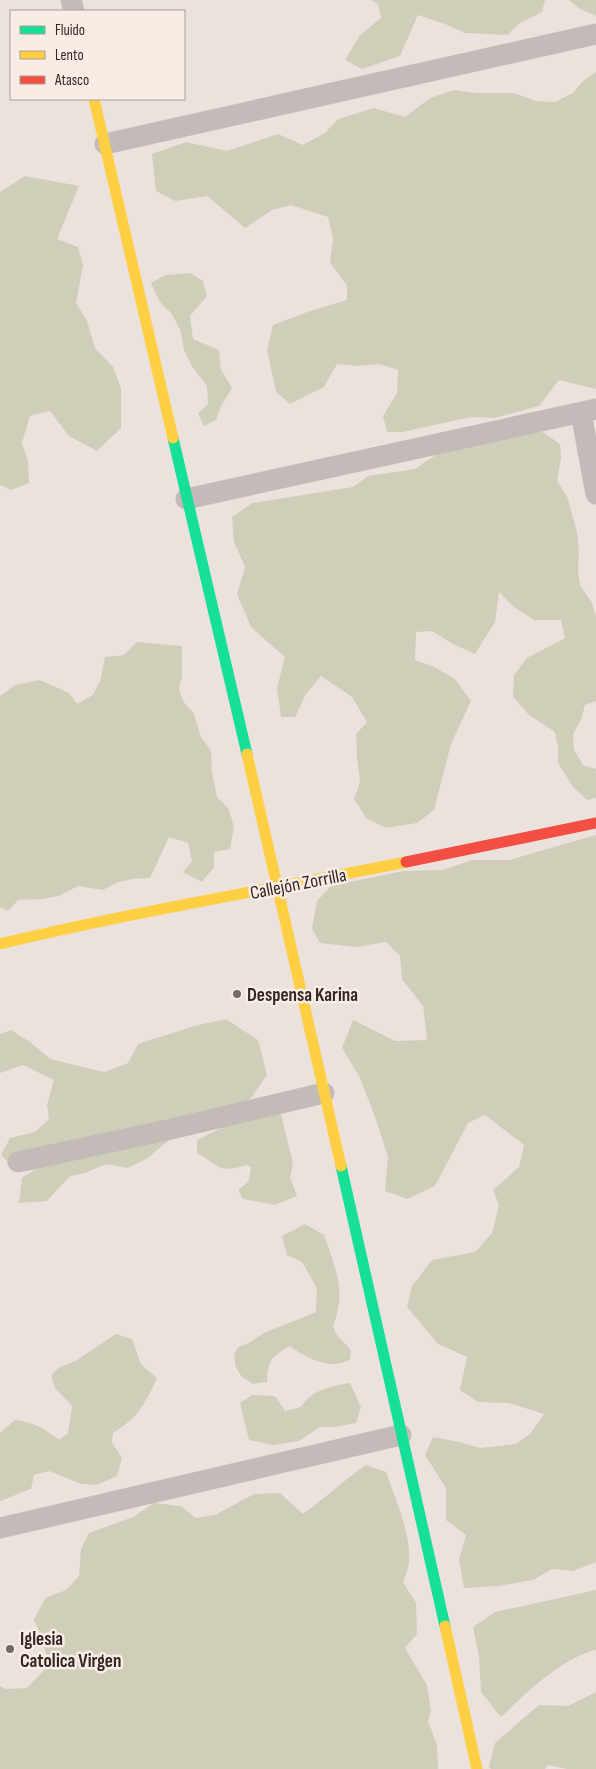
<svg xmlns="http://www.w3.org/2000/svg" width="596" height="1769" viewBox="0 0 596 1769" font-family="'Sofia Sans Condensed',sans-serif">
<style>
.green{fill:#d0ceb9}
.lines{fill:none;stroke-linecap:round;stroke-linejoin:round}
.street{stroke:#c3bbb8;stroke-width:21}
.fast{stroke:#16e098;stroke-width:11}
.slow{stroke:#ffcf43;stroke-width:11}
.jam{stroke:#f24e42;stroke-width:11}
.poi-dot{fill:#746967;stroke:#f8ece5;stroke-width:2}
.labels{text-anchor:middle;stroke-width:5;stroke-linejoin:round;paint-order:stroke}
.street-label{font-size:19px;fill:#342827;stroke:#f8ece5}
.poi-label{font-size:19px;font-weight:bold;fill:#342827;stroke:#f8ece5;text-anchor:start}
</style>
<rect width="100%" height="100%" fill="#ebe2de"/>
<g class="green">
<path d="M371 0H545L542 12 520 23 507 35 465 33 445 24 418 15 400 56 362 69 345 60 360 35 381 18 378 4Z"/>
<path d="M569 0H596V16L580 9Z"/>
<path d="M596 72V389L559 380 539 406 495 418 471 417 403 432H387L383 416 397 393 398 370 379 364 358 366 337 364 324 387 290 404 276 392 267 350 273 325 310 311 347 300V285L330 263 333 238 328 217 291 205 272 210 245 228 207 196 175 201 156 191 152 154 186 142 227 151 278 134 303 145 325 133 338 119 374 108 405 117 430 98 454 90 474 93H514L536 101 555 102 573 93 582 82Z"/>
<path d="M25 176 79 186 57 239 78 247 83 265 76 303 87 321 95 348 113 367 121 388V428L97 451 69 436 50 411 30 416 22 443 28 461 29 483 11 490 0 485V192Z"/>
<path d="M190 273 203 281 207 296 190 316 193 339 219 350 221 370 232 388 222 404 216 420 204 426 198 413 208 404 207 386 191 365 184 350 181 332 172 314 159 301 151 283 166 275Z"/>
<path d="M530 423 560 444 561 458 557 481 567 496 577 532 579 553 578 570 580 585 592 603 596 617V701L585 705 581 720 573 734 574 750 583 765 596 769V798L587 800 573 787 558 763V748L555 732 529 715 513 697 514 675 527 658 565 638 561 620H534L514 607 499 592 495 622 475 654 453 644 432 631 416 632 415 660 434 667 455 679 471 701 451 744 434 810 417 823 386 828 366 818 354 799 360 782 357 758 356 734 367 722 352 697 321 676 306 694 295 717H281L277 688 285 657 251 627 237 594 245 567 234 542 232 517 252 503 353 487 368 476 415 469 458 440Z"/>
<path d="M137 642 182 646V676L179 689 183 701 194 714 201 737 211 751 212 772 217 797 228 808 234 826 230 849 214 852V867L202 882 183 872 192 861 188 843 169 837 150 878 132 879 116 883 103 890 78 886 59 896 42 899 18 900 8 911 0 907V696L15 685 40 680 69 693 77 704 93 695 100 681 105 657 124 655Z"/>
<path d="M596 835V1562L573 1571 552 1569 533 1580 498 1586 464 1588 459 1560 466 1535 446 1520V1488L425 1455 433 1437 459 1442 480 1448 516 1444 530 1434 544 1414 509 1403 478 1402 460 1390 467 1357 438 1344 407 1307 412 1286 432 1260 475 1252 492 1233 499 1205 493 1190 519 1167 524 1145 485 1115 468 1123 435 1186 407 1199 385 1191 388 1157 375 1117 360 1078 342 1048 353 1020 395 1041 427 1040 423 1006 402 979 400 956 386 942 356 947 320 943 312 929 317 901 331 886 403 871 443 870 472 860H509Z"/>
<path d="M226 1019 258 1040 267 1075 251 1098 225 1113 185 1122 168 1141 148 1158 128 1168 106 1164 85 1173 70 1176 47 1201 19 1203 22 1178 46 1162 16 1170 1 1155 10 1138 35 1132 49 1119 47 1105 54 1080 23 1065 0 1073V1034L11 1030 30 1042 50 1059 104 1072 128 1063 138 1044 194 1026Z"/>
<path d="M274 1102 281 1115 293 1163 290 1177 297 1196 275 1205 243 1199 238 1190 249 1181 251 1167 246 1165C219 1174 220 1166 197 1153V1140Z"/>
<path d="M305 1224 324 1235C335 1267 347 1292 333 1326L337 1335 351 1350 350 1360C346 1361 340 1364 335 1364 318 1364 303 1356 290 1346 271 1357 268 1360 267 1382L253 1384 242 1377 236 1368 234 1355 238 1347 247 1344 264 1333 316 1312 317 1288 302 1262 287 1255 282 1236Z"/>
<path d="M116 1334 132 1339 141 1364 157 1378C145 1404 139 1417 113 1433L112 1442 122 1458 117 1476 97 1485 81 1484 49 1471 34 1475 31 1489C20 1492 11 1498 0 1501V1433L15 1420C34 1422 45 1429 59 1440L68 1433 72 1406 55 1388 51 1375 60 1367 77 1360Z"/>
<path d="M350 1383 361 1407 356 1423 335 1427H320L299 1441 273 1445 249 1440 240 1403 252 1395 275 1396 285 1411 301 1407C311 1390 331 1386 350 1383Z"/>
<path d="M366 1465 386 1472C395 1497 412 1537 409 1563 408 1570 405 1576 403 1582L416 1603 417 1634 405 1648 427 1685 431 1711 428 1721 437 1745 438 1769H0V1686L6 1689 27 1688 49 1665 41 1636 34 1620 45 1598 66 1590 79 1576 81 1549 89 1533 133 1517 154 1503 181 1506 196 1518 215 1515 254 1494 280 1493 303 1514C325 1498 344 1480 366 1465Z"/>
<path d="M596 1590V1650C563 1657 525 1694 501 1717L481 1692 479 1657 473 1627 495 1612Z"/>
<path d="M596 1692V1769H567L548 1765 545 1769H491L489 1766 495 1743 539 1705 568 1706Z"/>
</g>
<g class="lines">
<g class="street">
<path d="M71 0 74 11"/>
<path d="M105 144 596 34"/>
<path d="M581 413 596 494"/>
<path d="M186 499 596 409"/>
<path d="M18 1162 167 1130 324 1093"/>
<path d="M0 1528 401 1435"/>
</g>
<g class="fast">
<path d="M173 438 247 754"/>
<path d="M341 1166 445 1626"/>
</g>
<g class="slow">
<path d="M94 99 173 438"/>
<path d="M247 754 341 1166"/>
<path d="M0 944C134 912 271 889 406 862"/>
<path d="M445 1626 477 1769"/>
</g>
<path class="jam" d="M406 862 596 823"/>
</g>
<g class="poi-dot">
<circle cx="237" cy="994" r="5"/>
<circle cx="10" cy="1649" r="5"/>
</g>
<g class="labels">
<g class="street-label">
<text transform="translate(298 883) rotate(-11)" y="7">Callejón Zorrilla</text>
</g>
<g class="poi-label">
<text x="247" y="1001">Despensa Karina</text>
<text x="20" y="1645">Iglesia<tspan x="20" dy="22">Catolica Virgen</tspan></text>
</g>
</g>
<rect x="10" y="10" width="175" height="90" fill="#f8ece5" stroke="#aa9e99"/>
<rect x="20" y="26" width="25" height="8" fill="#16e098" stroke="#aa9e99"/>
<text x="55" y="35" font-size="15" fill="#342827">Fluido</text>
<rect x="20" y="51" width="25" height="8" fill="#ffcf43" stroke="#aa9e99"/>
<text x="55" y="60" font-size="15" fill="#342827">Lento</text>
<rect x="20" y="76" width="25" height="8" fill="#f24e42" stroke="#aa9e99"/>
<text x="55" y="85" font-size="15" fill="#342827">Atasco</text>
</svg>
